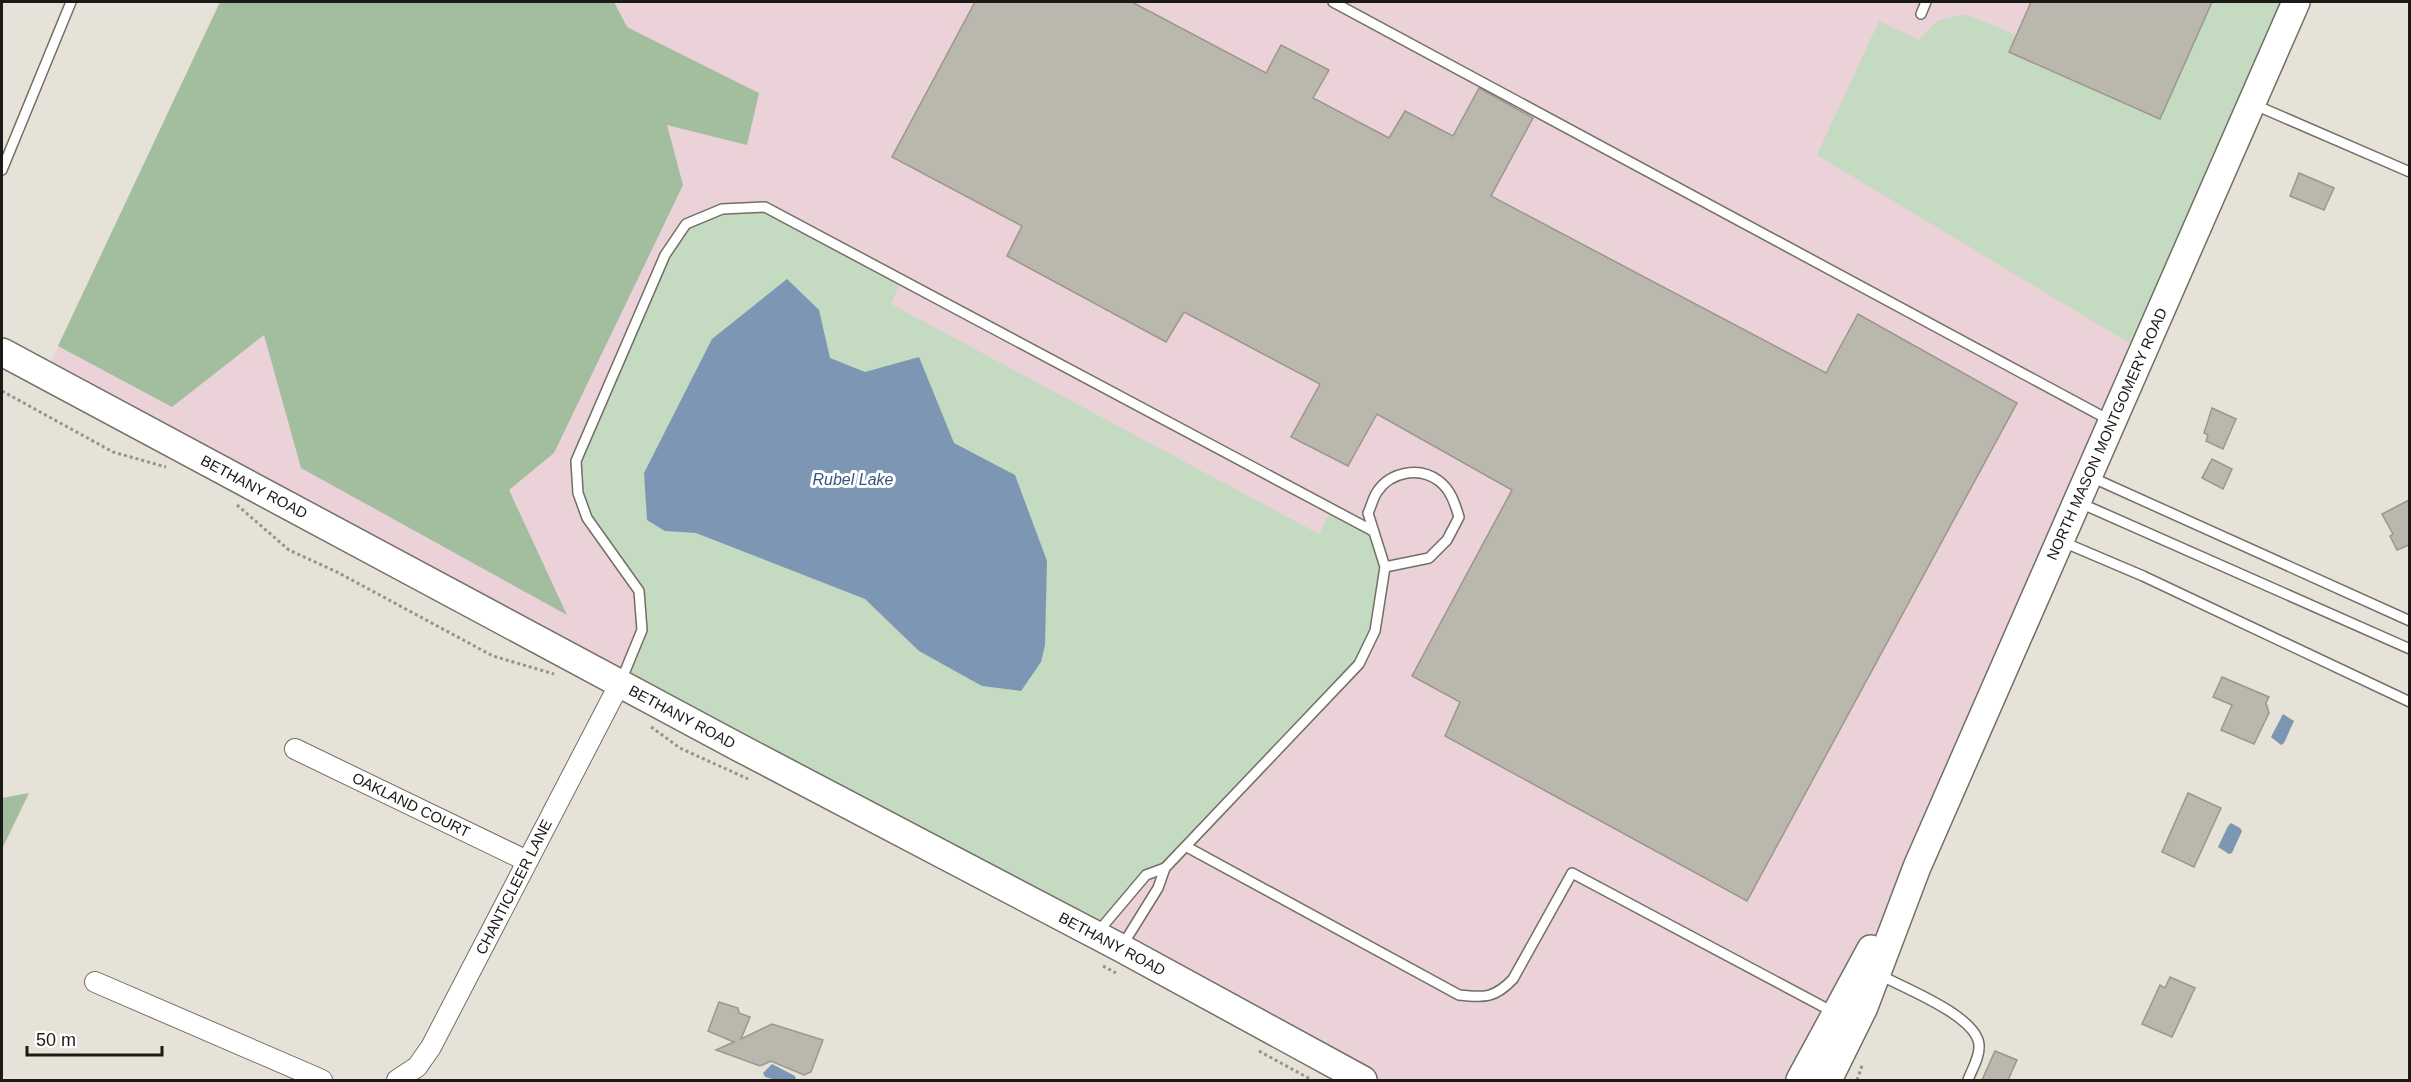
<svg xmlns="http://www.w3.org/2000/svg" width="2411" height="1082" viewBox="0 0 2411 1082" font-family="Arial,sans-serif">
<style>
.industrial{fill:#ebd1d8}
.green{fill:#c4dac1}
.forest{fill:#a2be9e}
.water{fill:#7c96b4}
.building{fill:#bab7ac;stroke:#9b978d;stroke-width:1.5}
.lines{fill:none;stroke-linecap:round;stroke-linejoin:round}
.service-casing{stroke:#726f65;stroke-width:12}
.minor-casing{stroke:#726f65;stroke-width:22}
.secondary-casing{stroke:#726f65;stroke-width:30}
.path{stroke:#96938b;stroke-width:3;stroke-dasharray:3 3;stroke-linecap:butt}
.service{stroke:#fff;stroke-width:9}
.minor{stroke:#fff;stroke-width:20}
.secondary{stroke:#fff;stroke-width:27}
.labels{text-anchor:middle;stroke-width:6;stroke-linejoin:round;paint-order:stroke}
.street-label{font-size:15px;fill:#1b1a16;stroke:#fff}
.water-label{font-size:16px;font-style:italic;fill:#305781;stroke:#fff}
</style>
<rect width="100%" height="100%" fill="#e6e2d7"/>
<path class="industrial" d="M220 2H2296L1917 867 1800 1080H1363L45 375Z"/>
<g class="green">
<path d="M2212 2H2296L2144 352 1817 155 1879 21 1919 40 1937 21 1965 14 2016 35 2009 53 2160 119Z"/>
<path d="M765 207 901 280 891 304 1319 534 1332 509 1373 531 1385 567 1375 631 1359 664 1165 868 1146 875 1095 935 620 683 642 630 639 591 587 518 576 461 665 255 686 224 722 209Z"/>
</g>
<g class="forest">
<path d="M220 2H614L627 27 759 93 747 145 667 125 683 185 554 453 509 490 567 615 301 468 264 335 172 407 58 346Z"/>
<path d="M29 793 2 849V798Z"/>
</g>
<g class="water">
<path d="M787 279 819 310 830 358 865 372 919 357 954 443 1015 475 1047 561 1045 645 1041 662 1021 691 982 686 919 651 865 599 696 533 665 531 647 520 644 473 712 339Z"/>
<path d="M2283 714 2294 721 2284 743 2281 745 2271 737Z"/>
<path d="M2231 823 2240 828 2242 831 2232 853 2229 854 2218 847 2228 826Z"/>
<path d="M772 1064 795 1076 796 1080H776L765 1077 763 1073Z"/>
</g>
<g class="building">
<path d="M975 2H1132L1266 73 1281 45 1329 70 1313 98 1389 138 1405 111 1453 136 1479 88 1533 118 1491 196 1826 373 1858 314 2017 403 1747 901 1445 736 1460 702 1412 676 1512 490 1377 414 1348 466 1291 437 1320 384 1184 312 1166 342 1007 256 1022 226 892 157Z"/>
<path d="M2031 2H2212L2160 119 2009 52Z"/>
<path d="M2299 173 2334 188 2324 210 2290 196Z"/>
<path d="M2212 408 2236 419 2223 449 2206 441 2208 435 2204 433Z"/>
<path d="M2212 459 2232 469 2223 489 2202 478Z"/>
<path d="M2409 500V545L2397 550 2390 536 2393 534 2382 514Z"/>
<path d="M2222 677 2269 697 2266 703 2269 713 2254 744 2221 730 2232 705 2213 697Z"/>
<path d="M2188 793 2221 808 2194 867 2162 852Z"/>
<path d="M2170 977 2195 988 2172 1037 2142 1024 2160 985 2165 988Z"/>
<path d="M719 1002 738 1008 739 1013 750 1017 741 1039 772 1024 823 1040 811 1072 804 1075 771 1061 760 1066 716 1050 734 1042 708 1031Z"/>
<path d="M1995 1051 2017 1060 2008 1080H1982Z"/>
</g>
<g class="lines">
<g class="service-casing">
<g id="service">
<path d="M1333 2 2111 421"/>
<path d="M1921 14 1926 2"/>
<path d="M2255 105 2410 172"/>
<path d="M2 170 71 2"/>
<path d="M2091 477 2410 621"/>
<path d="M2080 503 2410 649"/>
<path d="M2063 542 2143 576 2410 702"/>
<path d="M621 681 642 630 639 591 587 518 578 493 576 461 665 255 686 224 722 209 765 207 1373 531"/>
<path d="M1187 847 1459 995C1485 998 1495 998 1513 979L1572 873 1835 1013"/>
<path d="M1097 933 1146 875 1165 868"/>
<path d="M1122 946 1158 888 1165 868 1359 664 1375 631 1385 567 1429 558 1447 540 1459 517C1455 504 1451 490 1439 481 1419 466 1390 472 1377 492 1373 498 1371 507 1368 513L1385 567"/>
<path d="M1880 975C1904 988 1977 1016 1979 1045 1980 1057 1972 1069 1968 1080"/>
</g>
</g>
<g class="minor-casing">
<g id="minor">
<path d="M295 749 527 861"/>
<path d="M95 982 322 1080"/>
<path d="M397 1080 417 1067 431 1047 620 683"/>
</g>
</g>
<g class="secondary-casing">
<g id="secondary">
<path d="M2 352 740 748 1121 948 1363 1080"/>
<path d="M1800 1080 1871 949"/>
<path d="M1828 1080 1864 1007 1917 867 2296 2"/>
</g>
</g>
<g class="path">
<path d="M2 391 113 452 166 467"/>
<path d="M237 505 289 550 337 572 493 656 554 674"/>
<path d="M651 727 680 748 748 779"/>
<path d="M1103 966 1116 973"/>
<path d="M1259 1051 1312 1080"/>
<path d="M1857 1080 1863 1063"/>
</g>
<use href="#service" class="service"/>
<use href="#minor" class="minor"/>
<use href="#secondary" class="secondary"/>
</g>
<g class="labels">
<g class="street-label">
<text transform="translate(2107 434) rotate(-66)" y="5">NORTH MASON MONTGOMERY ROAD</text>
<text transform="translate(254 487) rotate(28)" y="5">BETHANY ROAD</text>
<text transform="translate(682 717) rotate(28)" y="5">BETHANY ROAD</text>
<text transform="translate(411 805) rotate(26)" y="5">OAKLAND COURT</text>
<text transform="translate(514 887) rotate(-63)" y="5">CHANTICLEER LANE</text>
<text transform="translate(1112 944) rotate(28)" y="5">BETHANY ROAD</text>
</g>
<g class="water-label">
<text x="853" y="485">Rubel Lake</text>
</g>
</g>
<rect width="2411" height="1082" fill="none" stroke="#1b1a16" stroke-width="6"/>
<path d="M27 1046v9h135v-9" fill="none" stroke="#1b1a16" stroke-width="3"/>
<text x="36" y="1046" font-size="18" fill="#1b1a16" stroke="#ffffff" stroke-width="4.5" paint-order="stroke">50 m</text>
</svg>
